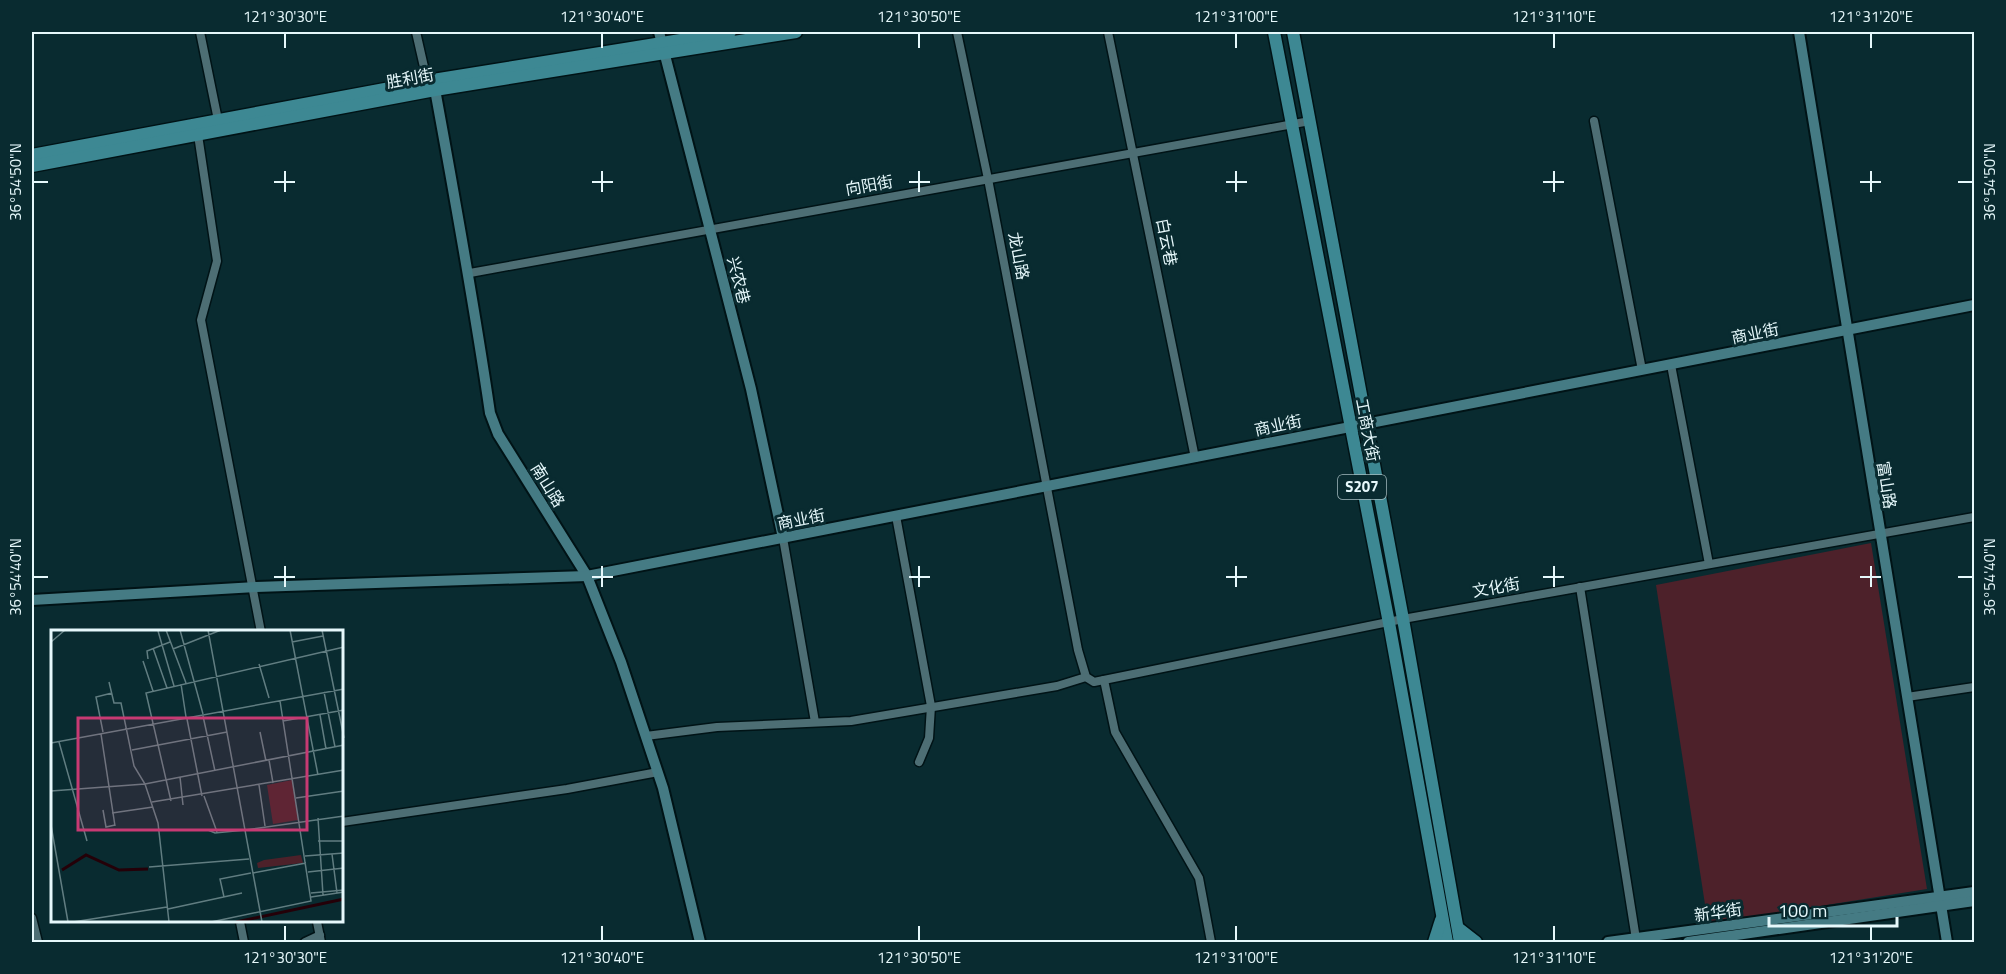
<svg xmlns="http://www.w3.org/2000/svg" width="2006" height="974" viewBox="0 0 2006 974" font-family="'Titillium Web','Noto Sans SC',sans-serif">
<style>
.green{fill:#4d212a}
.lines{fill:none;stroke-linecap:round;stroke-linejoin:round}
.street-casing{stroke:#001316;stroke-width:11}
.secondary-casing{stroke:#001316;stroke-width:14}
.primary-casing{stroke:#001316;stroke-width:15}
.street{stroke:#4d6e74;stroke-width:8}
.secondary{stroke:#457b84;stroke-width:10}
.primary{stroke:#3d8893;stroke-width:12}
.ticks{fill:none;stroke:#e6f8fb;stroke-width:2}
.labels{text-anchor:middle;stroke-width:6;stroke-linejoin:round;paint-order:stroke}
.shield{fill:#092b30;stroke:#a4babe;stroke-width:1.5}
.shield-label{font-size:15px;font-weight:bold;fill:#e6f8fb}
.street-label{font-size:16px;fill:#e6f8fb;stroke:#092b30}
.inset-river{fill:none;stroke:#240008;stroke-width:3}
.inset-road{fill:none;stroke:#617d81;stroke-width:1.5}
.view{fill:#c73a73;fill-opacity:0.15;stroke:#c73a73;stroke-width:3}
.inset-edge{fill:none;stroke:#e6f8fb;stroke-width:3}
.neatline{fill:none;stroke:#e6f8fb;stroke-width:2}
.ticks-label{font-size:15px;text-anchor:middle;fill:#e6f8fb}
</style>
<rect width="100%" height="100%" fill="#092b30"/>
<path class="green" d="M1871 543 1927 889 1708 924 1656 585Z"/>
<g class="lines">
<g class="street-casing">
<g id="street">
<path d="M200 32 218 120"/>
<path d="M416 32 424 67 433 80"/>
<path d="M957 32 988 179 1078 650 1086 677 1094 682 1403 619 1974 517"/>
<path d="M1108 32 1195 458"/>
<path d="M1594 121 1642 370"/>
<path d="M198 135 217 261 201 320 261 632"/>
<path d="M470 273 1310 121"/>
<path d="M1671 365 1709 564"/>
<path d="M896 516 931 706 929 738 919 762"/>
<path d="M783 538 815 722"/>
<path d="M1580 587 1636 939"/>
<path d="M1104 680 1115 732 1199 878 1211 942"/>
<path d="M1907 697 1974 687"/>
<path d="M646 736 717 727 851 721 1057 686 1086 677"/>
<path d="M342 822 567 789 658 772"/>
<path d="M32 918 38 942"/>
<path d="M240 922 244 942"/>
<path d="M317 922 321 942"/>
<path d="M305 942 320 935"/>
</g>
</g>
<g class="secondary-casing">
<g id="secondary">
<path d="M659 32 751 389 783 538"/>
<path d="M1799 32 1947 942"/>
<path d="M434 84C454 193 474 303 490 413L498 434 587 576 621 662 663 788 700 942"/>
<path d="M32 600 256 587 587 576 1974 305"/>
<path d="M1608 942 1974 892"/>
<path d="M1688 942 1974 901"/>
</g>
</g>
<g class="primary-casing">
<g id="primary">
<path d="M1274 32 1389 623 1447 942"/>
<path d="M1293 32 1403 619 1460 942"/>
<path d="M32 155 433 80 730 32"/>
<path d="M32 166 435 90 796 32"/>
<path d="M1458 928 1476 942"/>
<path d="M1434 942 1441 920"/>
</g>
</g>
<use href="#street" class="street"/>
<use href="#secondary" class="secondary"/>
<use href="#primary" class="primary"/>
</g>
<path class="ticks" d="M285 33V48M602 33V48M919 33V48M1236 33V48M1554 33V48M1871 33V48M285 171V192M602 171V192M919 171V192M1236 171V192M1554 171V192M1871 171V192M33 182H48M274 182H295M592 182H613M909 182H930M1226 182H1247M1543 182H1564M1860 182H1881M1958 182H1973M285 566V587M602 566V587M919 566V587M1236 566V587M1554 566V587M1871 566V587M33 577H48M274 577H295M592 577H613M909 577H930M1226 577H1247M1543 577H1564M1860 577H1881M1958 577H1973M285 926V941M602 926V941M919 926V941M1236 926V941M1554 926V941M1871 926V941"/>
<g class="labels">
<rect class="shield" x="1338" y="475" width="48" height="24" rx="4.5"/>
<g class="shield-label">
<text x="1362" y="492">S207</text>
</g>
<g class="street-label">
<text transform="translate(410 78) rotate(-10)" y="6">胜利街</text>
<text transform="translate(869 185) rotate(-10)" y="6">向阳街</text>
<text transform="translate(1167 242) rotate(79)" y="6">白云巷</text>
<text transform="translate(1019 256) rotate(79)" y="6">龙山路</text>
<text transform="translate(739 280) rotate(76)" y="6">兴农巷</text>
<text transform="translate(1755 333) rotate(-11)" y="6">商业街</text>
<text transform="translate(1278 425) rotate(-12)" y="6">商业街</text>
<text transform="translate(1368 430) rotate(79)" y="6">工商大街</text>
<text transform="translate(548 485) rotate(58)" y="6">南山路</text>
<text transform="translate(1887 485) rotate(81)" y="6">富山路</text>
<text transform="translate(801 519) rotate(-11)" y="6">商业街</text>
<text transform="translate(1496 587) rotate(-10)" y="6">文化街</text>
<text transform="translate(1718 912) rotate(-8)" y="6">新华街</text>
</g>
</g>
<g transform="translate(51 630)">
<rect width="292" height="292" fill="#092b30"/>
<path d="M241 150 247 190 222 194 216 155ZM250 225 252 233 207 238 206 233 213 230Z" fill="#4d212a"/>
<path class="inset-river" d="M11 240 35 225 68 240 97 239M185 292 293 269"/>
<path class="inset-road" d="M115 0 135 53M129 0 152 84M157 0 211 292M239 0 267 145M271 0 293 108M107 1 123 56M0 12 14 0M241 12 272 6M102 18 116 58M122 19 170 0M97 29 96 21 119 12M92 31 102 61M208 34 218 68M58 52 63 73H70L83 136 94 154 107 193 118 292M130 54 135 87M273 62 284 117M269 85 275 119M152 86 164 141M136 89 151 166M232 91 293 80M52 102 45 67 61 63M209 102 215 131M50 104 64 196M8 112 36 211M0 113 293 59M81 120 176 102M218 130 222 153M129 147 132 175M208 155 214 196M0 161 94 154 293 115M153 166 166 202M245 168 293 161M120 171 95 63 293 17M101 172 293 140M52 180 55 197 64 195M61 183 102 177M267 188 272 265M0 195 17 292M157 200 164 203 194 200 293 186M267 211H293M281 224 286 263M254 226 293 223M98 237 198 229M257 242 293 238M202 243 255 233M260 263 293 260M173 267 169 249 200 243M260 267 293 262M117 279 191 263M22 292 116 277M160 292 260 271 229 71"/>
<path class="view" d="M27 88H256V200H27Z"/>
<rect width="292" height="292" class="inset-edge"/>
</g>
<rect width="2006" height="974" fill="none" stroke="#092b30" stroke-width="66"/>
<path d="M1769 917v9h128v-9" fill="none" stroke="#e6f8fb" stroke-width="3"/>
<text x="1778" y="917" font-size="18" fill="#e6f8fb" stroke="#092b30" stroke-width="4.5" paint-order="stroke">100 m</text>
<rect x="33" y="33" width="1940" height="908" class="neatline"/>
<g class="ticks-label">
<text x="285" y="22">121°30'30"E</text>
<text x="602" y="22">121°30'40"E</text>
<text x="919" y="22">121°30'50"E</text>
<text x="1236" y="22">121°31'00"E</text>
<text x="1554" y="22">121°31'10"E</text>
<text x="1871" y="22">121°31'20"E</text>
<text transform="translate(16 182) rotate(-90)" y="5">36°54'50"N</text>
<text transform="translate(1990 182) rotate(-90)" y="5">36°54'50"N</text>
<text transform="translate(16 577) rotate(-90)" y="5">36°54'40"N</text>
<text transform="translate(1990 577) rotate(-90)" y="5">36°54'40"N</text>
<text x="285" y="963">121°30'30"E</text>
<text x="602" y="963">121°30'40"E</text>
<text x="919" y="963">121°30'50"E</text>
<text x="1236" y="963">121°31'00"E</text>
<text x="1554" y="963">121°31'10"E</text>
<text x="1871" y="963">121°31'20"E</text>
</g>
</svg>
